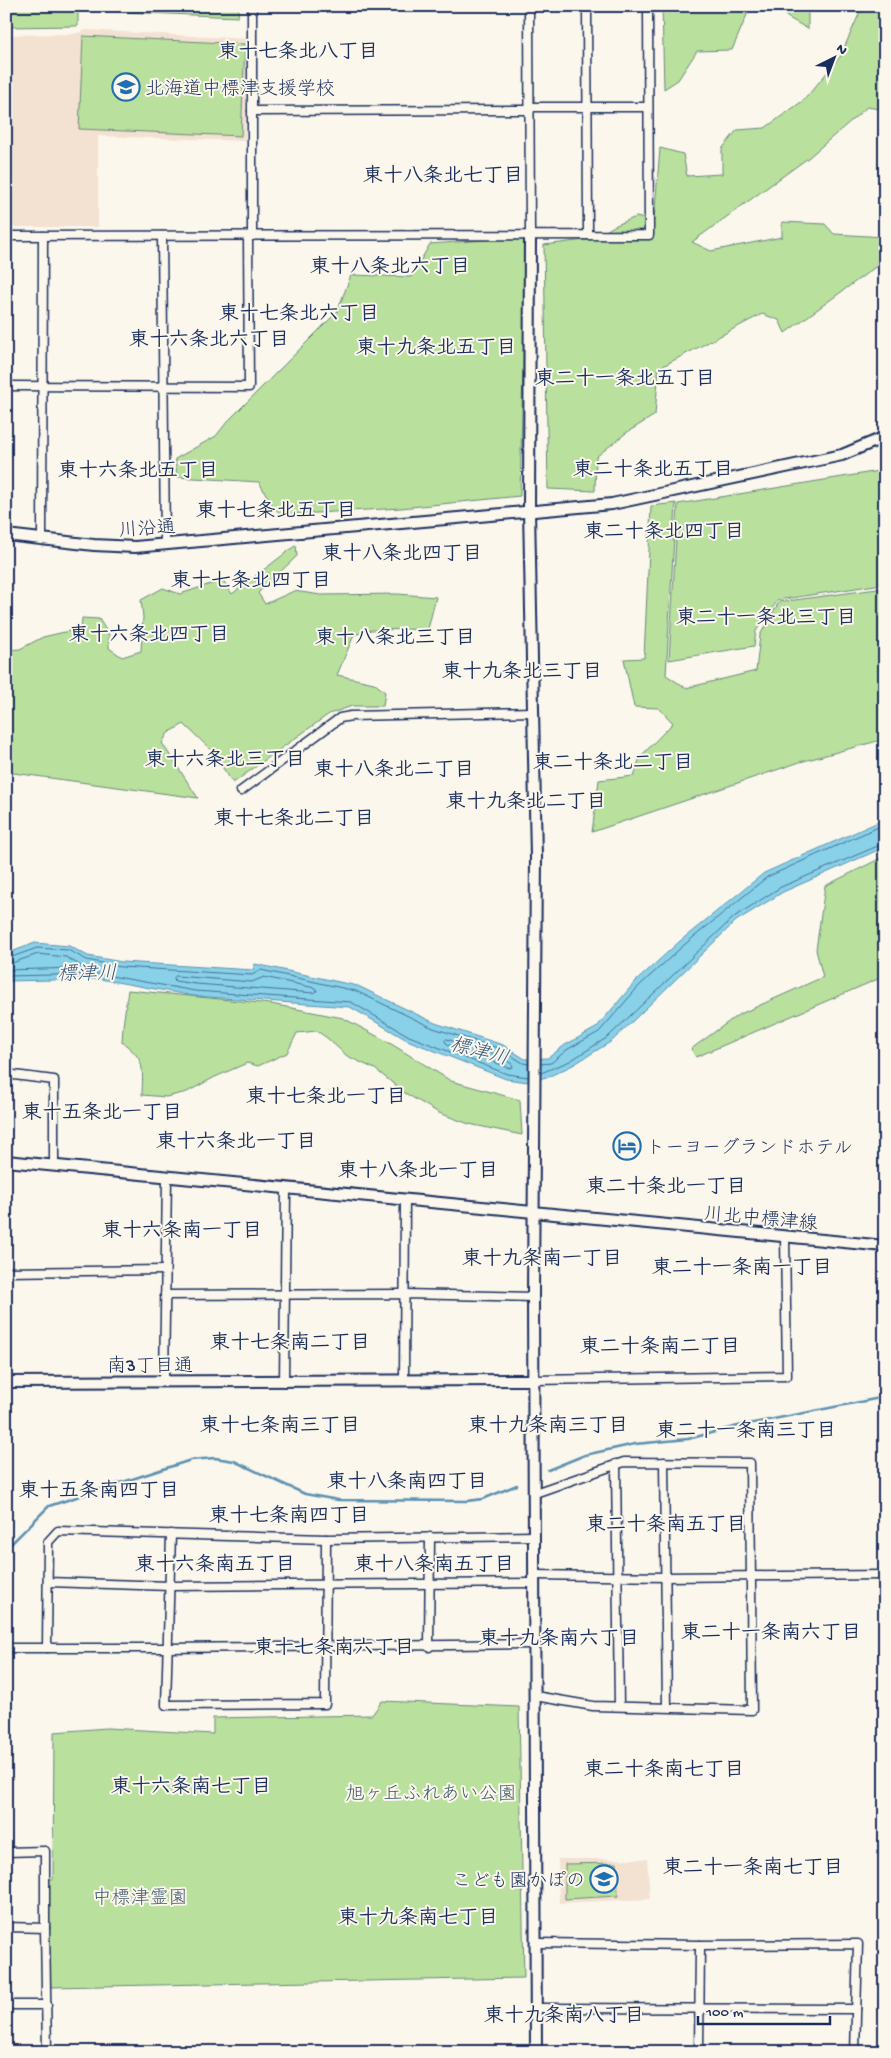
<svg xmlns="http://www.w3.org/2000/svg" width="891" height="2058" viewBox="0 0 891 2058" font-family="'Gochi Hand','Klee One',sans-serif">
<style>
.built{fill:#f3e1d2}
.green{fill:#b9e09c;stroke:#6a887d}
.water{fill:#88d1e8;stroke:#5c90b1}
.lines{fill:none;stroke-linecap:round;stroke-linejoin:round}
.shore{stroke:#477095;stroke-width:1}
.stream{stroke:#5c90b1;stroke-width:2.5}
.street-casing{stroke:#1b2f5e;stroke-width:11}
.secondary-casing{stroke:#1b2f5e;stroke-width:14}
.street{stroke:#fbf7ec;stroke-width:8}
.secondary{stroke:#fbf7ec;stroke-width:10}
.labels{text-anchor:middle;stroke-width:4;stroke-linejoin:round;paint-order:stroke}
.poi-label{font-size:19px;fill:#1b2f5e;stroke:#fbf7ec;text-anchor:start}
.street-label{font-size:19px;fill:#1b2f5e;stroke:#fbf7ec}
.park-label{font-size:19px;fill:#425b6e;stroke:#fbf7ec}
.neighbourhood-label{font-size:20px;font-weight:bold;fill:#1b2f5e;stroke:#fbf7ec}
.water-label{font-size:20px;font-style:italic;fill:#365880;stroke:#fbf7ec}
</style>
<rect width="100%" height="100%" fill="#fbf7ec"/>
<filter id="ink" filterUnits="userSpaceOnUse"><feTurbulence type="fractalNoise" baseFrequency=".02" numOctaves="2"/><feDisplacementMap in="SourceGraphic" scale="10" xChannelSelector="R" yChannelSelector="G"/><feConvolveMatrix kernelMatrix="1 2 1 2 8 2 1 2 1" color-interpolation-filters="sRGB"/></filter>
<g filter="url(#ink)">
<g class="built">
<path d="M86 30 247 39 245 141 98 136V227H6V35L74 34Z"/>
<path d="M558 1859H647L650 1899 559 1903Z"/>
</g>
<g class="green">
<path d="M6 6H239L238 17 78 10V26L6 27Z"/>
<path d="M662 6H753L749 10 732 50 697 51 678 80 664 89Z"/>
<path d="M778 6H808V29L787 17Z"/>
<path d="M857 6H885V110L867 107 808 158 692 242 711 251 782 237V222L825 224 834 234 885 237V260L785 333 779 320 762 314 659 368 655 415 626 433 596 457 595 491 548 489 544 245 593 239 614 226 636 217 654 221 660 148 683 154 687 176 722 174V149L737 130 765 128 804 100 840 57 860 12Z"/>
<path d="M83 36 245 44 241 136 79 129Z"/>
<path d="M526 237 520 496 401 508 282 515 273 507 259 482 177 477 175 459 216 436 227 422 337 312 351 275 411 277 430 244Z"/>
<path d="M885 470 882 584 778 600 756 631 754 646 669 660 678 504Z"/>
<path d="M676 503 666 675 686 688 756 671 760 635 779 602 885 588V739L800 762 592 832 599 780 634 776 640 757 673 723 659 708 634 707 624 659 644 658 651 506Z"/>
<path d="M296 545 297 556 258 593 265 604 294 591 321 595 398 594 436 597 428 629 371 630 354 635 337 675 374 683 385 692 383 706H352L329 714 233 783 210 749 184 724 168 733 162 743 198 798 6 772V650L20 649 43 637 69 631 80 639 82 618 99 619 109 635V648L122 657 141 651 143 617 141 600 163 588 180 594 223 580 232 594Z"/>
<path d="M885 856V976L696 1057 691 1049 738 1015 823 977 816 950 825 886Z"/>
<path d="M128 990 271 1004 343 1018 388 1042 451 1081 520 1100 522 1135 469 1124 439 1113 405 1093 375 1069 347 1056 327 1038 317 1031 297 1033 287 1053 258 1066 247 1063 215 1077 187 1092 166 1097 142 1095C143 1067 145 1059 122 1042L123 1026Z"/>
<path d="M382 1701 519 1707 524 1978 50 1987 47 1879H53L54 1732 107 1728 213 1734V1718L372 1715Z"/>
<path d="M617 1863 618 1896 565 1899V1864Z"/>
</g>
<path class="water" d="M885 819V847L783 892 736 921 612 1041 573 1065 550 1076 528 1082 506 1079 407 1040 350 1007 194 996 100 979 6 981V954L35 943 69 946 88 956 122 962 253 970 255 964 358 986 435 1023 503 1045 525 1059 548 1058 565 1045 596 1028 635 982 680 941 764 873Z"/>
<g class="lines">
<g class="shore">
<path d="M6 959 37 948 68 950 87 960 121 967 252 975 261 970 356 991 433 1028 501 1049 523 1063 528 1064"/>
<path d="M6 965 38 954 66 957 81 966 78 968 6 970"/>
<path d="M6 976 100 974 195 991 351 1002 409 1036 507 1074 528 1077"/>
<path d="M176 976 252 982 264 977 315 988 317 991 314 993 196 984 175 981 174 978Z"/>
<path d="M447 1039 498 1055 512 1064 513 1067 509 1068 447 1044 445 1041Z"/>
<path d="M541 1064 551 1063 568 1049 599 1032 639 986 684 945 767 877 885 824"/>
<path d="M541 1073 570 1061 608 1037 734 917 781 887 885 843"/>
</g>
<g class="stream">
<path d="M548 1470 585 1455 635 1444 688 1439 738 1426 885 1397"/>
<path d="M6 1549 49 1506 191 1460 215 1458 234 1461 305 1494 338 1500 467 1501 483 1499 517 1485"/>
</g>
<g class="street-casing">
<g id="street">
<path d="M252 6V236"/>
<path d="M529 6 530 235"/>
<path d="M587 6 588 235"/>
<path d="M530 107H648"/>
<path d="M252 111 530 110"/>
<path d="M6 236 649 235 648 6"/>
<path d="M162 236 165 544"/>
<path d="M6 386 249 387 248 236"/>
<path d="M42 540 43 236"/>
<path d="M241 791 340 718 351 716 532 712"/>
<path d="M6 1074 54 1080V1165"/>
<path d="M6 1272 165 1270"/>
<path d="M165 1295 404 1294 533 1297"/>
<path d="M534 1380 787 1376 785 1236"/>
<path d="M164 1381 167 1178"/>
<path d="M404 1381 405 1199"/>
<path d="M284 1382 286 1189"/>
<path d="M664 1462 667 1707"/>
<path d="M616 1464 619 1706"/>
<path d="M535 1493 624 1462 750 1463 752 1710 593 1706 535 1696"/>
<path d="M171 1534 166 1705 325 1704 326 1539"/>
<path d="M535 1575 665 1577 885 1575"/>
<path d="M48 1582 170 1586 535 1583"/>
<path d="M429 1647 430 1537"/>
<path d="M6 1648H168L535 1644"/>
<path d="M47 1648 48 1542 58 1531 326 1539 535 1536"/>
<path d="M6 1852 45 1851V1928"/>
<path d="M6 1927 45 1928 47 2052"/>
<path d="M536 1943 700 1945 858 1944 855 2052"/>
<path d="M6 2005H47"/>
<path d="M536 2008 856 2009"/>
<path d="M699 2052 700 1945"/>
</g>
</g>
<g class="secondary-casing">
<g id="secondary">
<path d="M530 235 529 510 536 857 533 1297 536 2052"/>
<path d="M6 535 94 545 135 547 612 504 842 455 885 437"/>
<path d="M6 1161 885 1246"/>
<path d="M6 1382 534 1380"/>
</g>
</g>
<use href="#street" class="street"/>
<use href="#secondary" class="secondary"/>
</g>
</g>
<defs>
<g id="school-ring" transform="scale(1.4375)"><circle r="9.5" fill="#fbf7ec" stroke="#1f6fb2" stroke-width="1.5"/><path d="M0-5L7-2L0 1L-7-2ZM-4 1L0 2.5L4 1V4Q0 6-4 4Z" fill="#1f6fb2"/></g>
<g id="hotel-ring" transform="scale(1.4375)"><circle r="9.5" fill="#fbf7ec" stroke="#1f6fb2" stroke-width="1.5"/><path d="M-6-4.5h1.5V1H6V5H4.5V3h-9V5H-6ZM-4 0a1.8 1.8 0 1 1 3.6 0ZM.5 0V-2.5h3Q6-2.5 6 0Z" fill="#1f6fb2"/></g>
</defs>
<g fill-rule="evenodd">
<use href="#school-ring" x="126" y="87"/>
<use href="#hotel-ring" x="627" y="1146"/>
<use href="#school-ring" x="604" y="1879"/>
</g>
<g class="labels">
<g class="poi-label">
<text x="145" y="94">北海道中標津支援学校</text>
<text x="646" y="1153">トーヨーグランドホテル</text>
<text x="585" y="1886" text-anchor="end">こども園かぽの</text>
</g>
<g class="street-label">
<text transform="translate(147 527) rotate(-4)" y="7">川沿通</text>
<text transform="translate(761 1217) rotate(5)" y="7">川北中標津線</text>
<text x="150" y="1371">南3丁目通</text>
</g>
<g class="park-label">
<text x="431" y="1799">旭ヶ丘ふれあい公園</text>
<text x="140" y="1903">中標津霊園</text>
</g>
<g class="neighbourhood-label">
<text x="298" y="57">東十七条北八丁目</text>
<text x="443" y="181">東十八条北七丁目</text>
<text x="390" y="272">東十八条北六丁目</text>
<text x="299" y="319">東十七条北六丁目</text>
<text x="209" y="345">東十六条北六丁目</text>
<text x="436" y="353">東十九条北五丁目</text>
<text x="625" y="384">東二十一条北五丁目</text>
<text x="653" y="475">東二十条北五丁目</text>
<text x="138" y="476">東十六条北五丁目</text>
<text x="276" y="516">東十七条北五丁目</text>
<text x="664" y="537">東二十条北四丁目</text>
<text x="402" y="559">東十八条北四丁目</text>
<text x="251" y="586">東十七条北四丁目</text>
<text x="766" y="623">東二十一条北三丁目</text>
<text x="149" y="640">東十六条北四丁目</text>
<text x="395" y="643">東十八条北三丁目</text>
<text x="522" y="677">東十九条北三丁目</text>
<text x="225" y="765">東十六条北三丁目</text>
<text x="613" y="768">東二十条北二丁目</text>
<text x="394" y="775">東十八条北二丁目</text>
<text x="526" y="807">東十九条北二丁目</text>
<text x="294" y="824">東十七条北二丁目</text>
<text x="326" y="1102">東十七条北一丁目</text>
<text x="102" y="1118">東十五条北一丁目</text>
<text x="236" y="1147">東十六条北一丁目</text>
<text x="418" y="1176">東十八条北一丁目</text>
<text x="666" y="1192">東二十条北一丁目</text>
<text x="182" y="1236">東十六条南一丁目</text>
<text x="542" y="1264">東十九条南一丁目</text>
<text x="742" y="1273">東二十一条南一丁目</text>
<text x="290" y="1348">東十七条南二丁目</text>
<text x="660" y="1352">東二十条南二丁目</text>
<text x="280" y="1431">東十七条南三丁目</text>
<text x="548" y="1431">東十九条南三丁目</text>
<text x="746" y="1436">東二十一条南三丁目</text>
<text x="407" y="1487">東十八条南四丁目</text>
<text x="99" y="1496">東十五条南四丁目</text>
<text x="289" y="1521">東十七条南四丁目</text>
<text x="666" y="1530">東二十条南五丁目</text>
<text x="215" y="1570">東十六条南五丁目</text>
<text x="434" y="1570">東十八条南五丁目</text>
<text x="771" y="1638">東二十一条南六丁目</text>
<text x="559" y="1644">東十九条南六丁目</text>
<text x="334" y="1653">東十七条南六丁目</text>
<text x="664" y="1775">東二十条南七丁目</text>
<text x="191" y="1792">東十六条南七丁目</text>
<text x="753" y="1873">東二十一条南七丁目</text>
<text x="418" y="1923">東十九条南七丁目</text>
<text x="564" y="2021">東十九条南八丁目</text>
</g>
<g class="water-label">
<text transform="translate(87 972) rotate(-1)" y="7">標津川</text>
<text transform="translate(480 1050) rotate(15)" y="7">標津川</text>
</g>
</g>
<rect width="891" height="2058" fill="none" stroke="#fbf7ec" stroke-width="25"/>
<rect x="12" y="12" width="866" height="2033" fill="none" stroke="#1b2f5e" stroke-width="2" filter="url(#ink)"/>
<g transform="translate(834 58) rotate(42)" stroke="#fbf7ec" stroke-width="4" paint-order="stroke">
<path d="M0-4L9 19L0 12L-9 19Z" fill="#1b2f5e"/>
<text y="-8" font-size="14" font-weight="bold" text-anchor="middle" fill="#1b2f5e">N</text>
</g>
<path d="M698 2016v8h132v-8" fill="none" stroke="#1b2f5e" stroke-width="2.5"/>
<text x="706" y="2016" font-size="15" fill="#1b2f5e" stroke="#fbf7ec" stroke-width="4" paint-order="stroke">100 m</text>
</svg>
